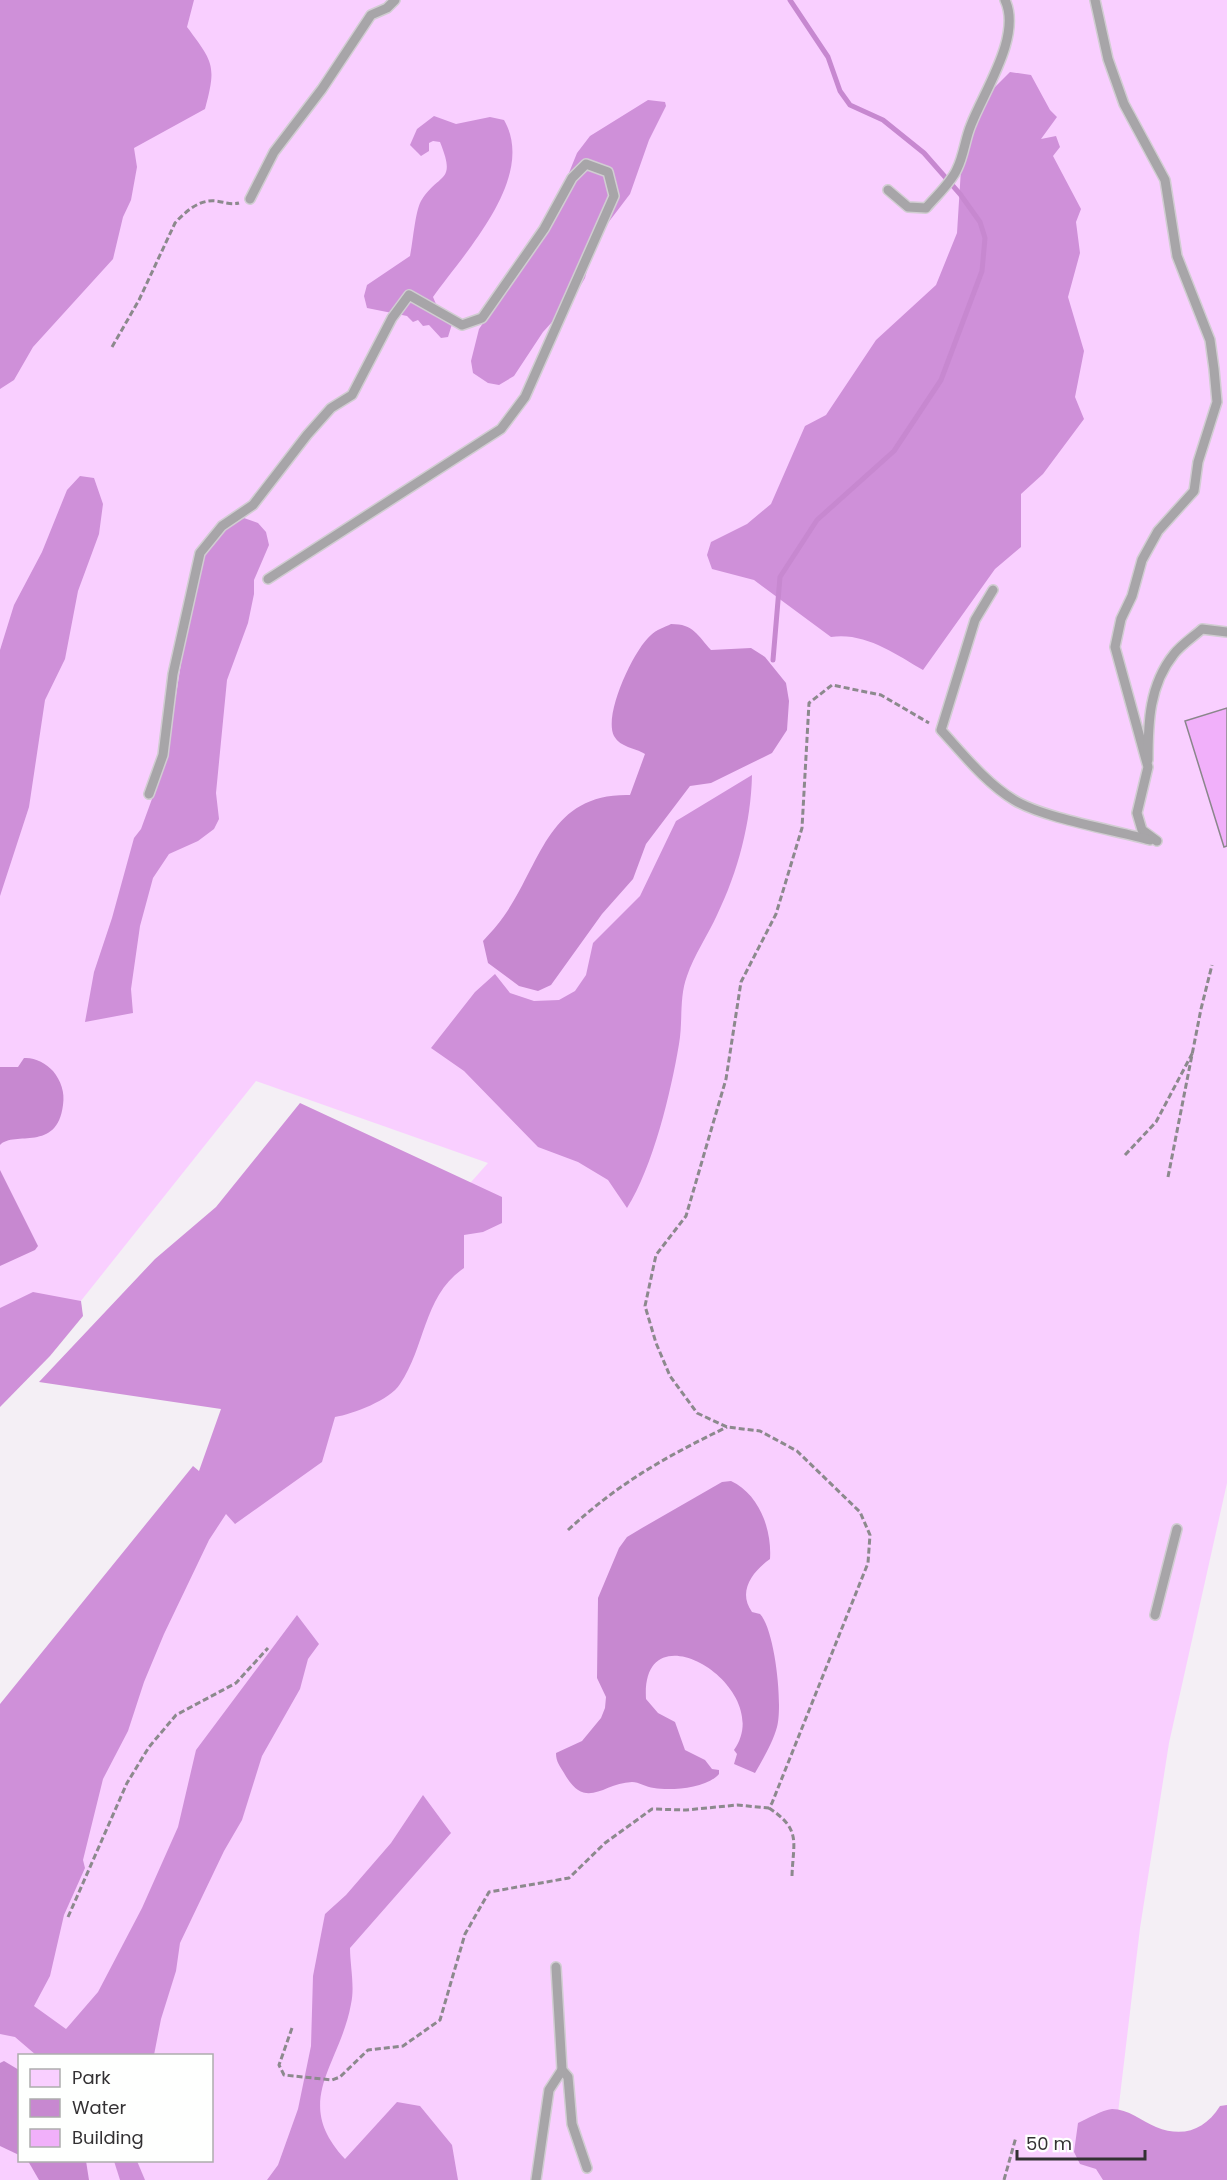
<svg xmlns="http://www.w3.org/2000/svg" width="1227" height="2180" viewBox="0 0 1227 2180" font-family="Poppins,sans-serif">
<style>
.green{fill:#f9cfff;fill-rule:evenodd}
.forest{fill:#cf90d9}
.water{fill:#c788d0}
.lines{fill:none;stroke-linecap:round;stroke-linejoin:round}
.stream{stroke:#c788d0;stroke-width:5}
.building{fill:#f1b0fa;stroke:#8a868b;stroke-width:1.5}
.lane-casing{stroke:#d1cdd2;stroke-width:12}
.path{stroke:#8c898d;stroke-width:3;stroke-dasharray:6 3;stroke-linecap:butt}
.lane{stroke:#a7a5a8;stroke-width:9}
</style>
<rect width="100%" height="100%" fill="#f4eff5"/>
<path class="green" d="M171 0H1227V1483L1169 1743 1140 1928 1110 2180H0V1791L284 1392 488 1163 256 1081 49 1341 0 1342V303ZM20 2056H212V2160H20Z"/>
<g class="forest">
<path d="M0 0H194L187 27C213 62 217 65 205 109L134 148 137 167 131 200 123 217 113 259 33 347 14 380 0 389Z"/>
<path d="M1010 72 1031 75 1050 110 1057 117 1041 139 1056 136 1060 147 1053 156 1081 209 1076 222 1080 253 1068 297 1084 351 1075 397 1084 419 1043 474 1021 494V547L995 569 923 670C895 654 865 632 831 637L754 580 712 569 707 555 711 542 747 524 771 504 805 426 826 415 876 340 936 285 957 233 961 169 967 136 989 93Z"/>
<path d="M648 100 665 102 666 106 649 140 630 194 595 240 585 278 572 300 543 332 514 376 499 385 488 383 473 373 471 361 479 329 545 232 577 153 590 136Z"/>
<path d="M434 116 456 124 490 117 504 120C537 177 465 252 433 297L439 311 452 324 448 337 441 338 429 325 423 326 418 320 413 322 407 316 367 308 364 296 367 285 410 256C413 242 415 212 421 201 439 172 457 184 440 142L433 141 429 143V151L421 156 410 145 417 129Z"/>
<path d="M80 476 94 478 103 504 99 534 78 591 65 659 45 700 29 807 0 896V650L14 605 42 552 67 490Z"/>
<path d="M244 518 258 523 266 532 269 545 254 580V594L248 623 227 680 216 793 219 819 214 829 198 841 169 854 153 878 140 926 131 989 133 1013 85 1022 94 972 112 918 134 838 141 829 156 788 168 745 196 570 210 542 225 529Z"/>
<path d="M752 775C751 822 738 872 717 915 708 935 694 955 687 976 679 997 683 1022 679 1044 671 1092 653 1167 627 1208L608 1180 578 1162 538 1147 464 1071 431 1048 475 992 495 974 510 993 534 1001 559 1000 575 991 586 975 593 943 640 896 676 821Z"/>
<path d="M300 1103 502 1197V1223L483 1232 464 1235V1268C423 1296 426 1346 400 1384 390 1400 353 1414 335 1417L322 1462 235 1524 226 1514 209 1540 164 1634 144 1682 128 1731 103 1779 83 1860 85 1868 64 1915 50 1976 34 2006 66 2029 98 1992 142 1908 178 1827 196 1750 297 1615 319 1644 308 1659 300 1689 262 1756 242 1820 224 1851 180 1943 176 1971 161 2019 154 2055H36L15 2037 0 2034V1704L193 1466 199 1471 221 1409 39 1382 155 1259 216 1207Z"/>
<path d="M33 1292 81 1301 83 1316 50 1356 0 1407V1308Z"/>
<path d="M423 1795 451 1833 350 1948C350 1965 355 1987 351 2004 340 2066 291 2101 345 2159L397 2102 420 2106 452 2145 458 2180H267L278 2165 298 2109 311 2046 313 1976 325 1914 346 1895 391 1843Z"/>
<path d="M1227 2105V2180H1103L1096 2169 1080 2164 1074 2152 1078 2123C1087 2119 1102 2110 1112 2109 1128 2109 1142 2121 1156 2127 1183 2138 1205 2130 1220 2106Z"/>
<path d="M114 2161H137L145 2180H120Z"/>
</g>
<g class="water">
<path d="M671 624C694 624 697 635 711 650L751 648 765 657 786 683 789 701 787 730 772 753 711 783 690 786 646 844 633 879 602 914 551 985 538 991 519 986 488 963 483 941C490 933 498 925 504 916 542 862 548 793 630 795L645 754C634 747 621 748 614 736 603 715 634 649 651 635 656 630 665 627 671 624Z"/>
<path d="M24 1058C34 1057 46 1063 53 1071 61 1081 65 1092 63 1105 57 1153 15 1130 0 1145V1067H18Z"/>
<path d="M0 1170 38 1246 35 1250 0 1266Z"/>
<path d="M731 1481C759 1494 772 1529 770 1559 753 1571 737 1591 752 1612L760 1614C775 1630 783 1705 777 1727 773 1742 763 1759 755 1773L734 1764 737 1754 734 1750C778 1688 640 1603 646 1699L658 1713 675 1722 685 1750 705 1760 712 1769 719 1770V1774C707 1788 672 1791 654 1788 646 1787 639 1782 632 1782 602 1783 586 1812 564 1773 560 1766 556 1762 556 1753L582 1741 601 1718 605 1708 606 1697 597 1678 598 1598 619 1548 627 1537 642 1528 722 1482Z"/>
<path d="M4 2061 19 2070V2155L0 2146V2063Z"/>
<path d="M28 2161H86L89 2180H39Z"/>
</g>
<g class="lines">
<path class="stream" d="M773 660 780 577 817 520 894 451 941 380 982 271 985 238 980 222 960 194 924 153 883 120 850 105 840 91 828 57 790 0"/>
</g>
<path class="building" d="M1227 708V846L1224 847 1185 721Z"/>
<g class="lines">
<g class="lane-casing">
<g id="lane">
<path d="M1095 0 1108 59 1124 104 1165 180 1177 256 1210 340 1214 369 1217 402 1198 462 1194 491 1158 531 1142 560 1132 596 1121 619 1115 647 1148 767 1137 813 1142 830 1157 841"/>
<path d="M888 190 908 207 926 208C936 196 951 183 957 169 964 155 965 139 971 125 984 91 1022 36 1005 0"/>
<path d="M250 199 274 152 322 89 371 15 387 8 395 0"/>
<path d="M993 590 975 620 941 730C963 754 986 783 1014 800 1043 818 1114 830 1150 840"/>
<path d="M1148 760C1148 723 1149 685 1174 654 1181 645 1193 637 1202 629L1227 632"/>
<path d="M149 794 163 755 173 674 200 553 222 526 253 505 307 435 331 408 352 395 392 318 409 295 462 325 482 318 544 229 572 178 586 164 608 172 614 196 525 397 501 429 268 579"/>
<path d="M1155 1615 1177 1529"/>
<path d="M556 1967 562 2070 568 2077 572 2124 587 2168"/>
<path d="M536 2180 549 2090 562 2070"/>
</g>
</g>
<g class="path">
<path d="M112 347 139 300 175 223C185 212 199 199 216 201 224 202 231 205 239 203"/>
<path d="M1125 1155 1156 1122 1193 1052"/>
<path d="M1168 1177 1201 1009 1212 965"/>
<path d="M568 1530C619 1483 665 1457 727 1427"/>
<path d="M769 1808C802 1830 793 1842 792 1876"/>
<path d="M68 1917 127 1783 149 1747 176 1715 236 1683 268 1648"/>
<path d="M292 2028 279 2065 284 2075 332 2080 340 2077 368 2050 403 2046 440 2020 465 1934 489 1892 569 1878 605 1843 652 1809 686 1810 737 1805 769 1808 772 1803 868 1563 870 1535 860 1512 797 1451 760 1431 727 1427 697 1413 670 1376 656 1343 645 1306 656 1255 686 1216 726 1079 741 982 776 914 802 828 809 703 832 685 881 695 929 723"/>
<path d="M1004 2180 1016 2137"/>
</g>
<use href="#lane" class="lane"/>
</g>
<rect x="18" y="2054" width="195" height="108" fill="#fefffe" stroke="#adadad" stroke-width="1.5"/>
<rect x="30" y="2069" width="30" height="18" fill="#f9cfff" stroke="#adadad" stroke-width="1.5"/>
<text x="72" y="2084" font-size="18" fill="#333133">Park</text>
<rect x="30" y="2099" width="30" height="18" fill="#c788d0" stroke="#adadad" stroke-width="1.5"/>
<text x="72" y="2114" font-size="18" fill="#333133">Water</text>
<rect x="30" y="2129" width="30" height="18" fill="#f1b0fa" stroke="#adadad" stroke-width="1.5"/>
<text x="72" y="2144" font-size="18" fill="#333133">Building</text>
<path d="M1017 2150v9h128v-9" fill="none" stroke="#333133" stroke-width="3"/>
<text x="1026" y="2150" font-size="18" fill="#333133" stroke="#fefffe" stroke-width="4.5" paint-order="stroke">50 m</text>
</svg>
